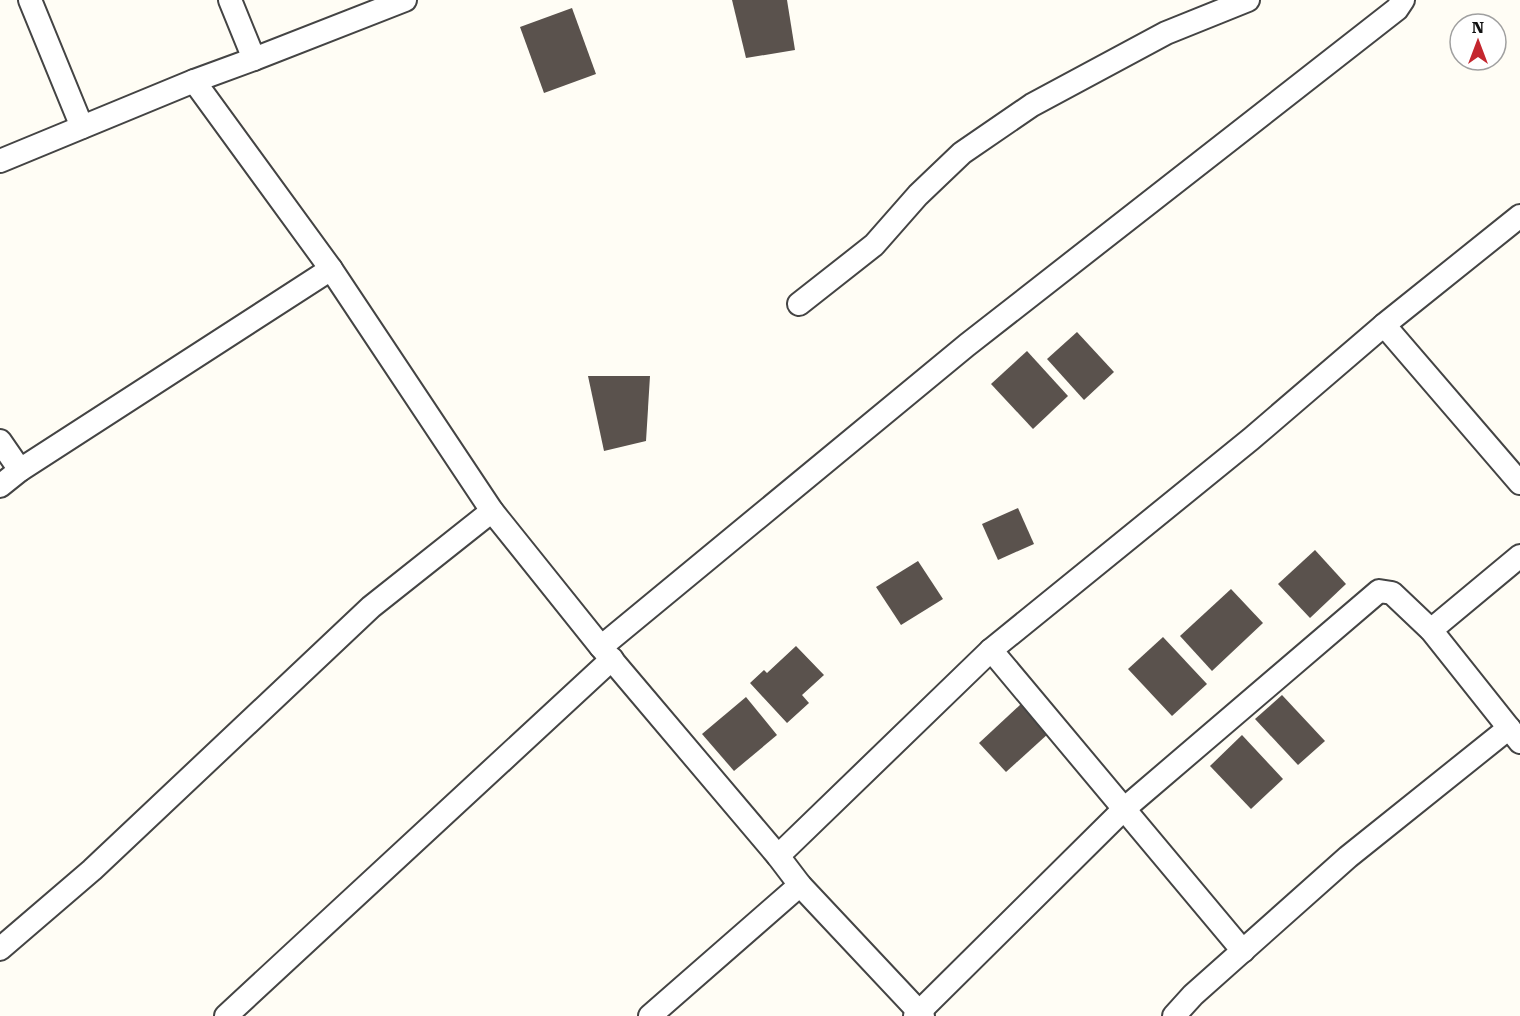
<svg xmlns="http://www.w3.org/2000/svg" width="1520" height="1016" viewBox="0 0 1520 1016" font-family="'Roboto Serif',serif">
<style>
.building{fill:#5a524d}
.lines{fill:none;stroke-linecap:round;stroke-linejoin:round}
.street-casing{stroke:#444;stroke-width:26}
.street{stroke:#fff;stroke-width:22}
</style>
<rect width="100%" height="100%" fill="#fffdf5"/>
<g class="building">
<path d="M732 0H787L795 50 746 58Z"/>
<path d="M572 8 596 74 544 93 520 27Z"/>
<path d="M1077 332 1114 372 1084 400 1047 359Z"/>
<path d="M1027 351 1068 396 1033 429 991 384Z"/>
<path d="M588 376H650L646 441 604 451Z"/>
<path d="M1018 508 1034 544 998 560 982 524Z"/>
<path d="M1315 550 1346 584 1310 618 1278 584Z"/>
<path d="M918 561 943 599 901 625 876 587Z"/>
<path d="M1231 589 1263 623 1212 671 1180 636Z"/>
<path d="M1163 637 1207 684 1172 716 1128 669Z"/>
<path d="M796 646 824 675 802 695 809 703 787 723 750 683 764 670 767 673Z"/>
<path d="M1282 695 1325 741 1298 765 1255 719Z"/>
<path d="M746 697 777 735 734 771 702 734Z"/>
<path d="M1021 704 1049 733 1006 772 979 743Z"/>
<path d="M1242 735 1283 779 1251 809 1210 766Z"/>
</g>
<g class="lines">
<g class="street-casing">
<g id="street">
<path d="M30 0 82 127"/>
<path d="M230 0 254 59"/>
<path d="M194 81 331 269 492 511 601 647 778 856 800 885 923 1016"/>
<path d="M0 161 194 81 254 59 405 0"/>
<path d="M799 304 874 245 918 195 962 153 1032 105 1166 33 1248 0"/>
<path d="M1384 325 1520 483"/>
<path d="M0 441 20 470"/>
<path d="M0 486 20 470 331 269"/>
<path d="M1431 630 1520 556"/>
<path d="M601 647 967 345 1397 9 1403 0"/>
<path d="M991 650 1243 951"/>
<path d="M778 856 991 650 1251 439 1384 325 1520 216"/>
<path d="M0 949 92 870 371 607 492 511"/>
<path d="M226 1016 612 659"/>
<path d="M650 1016 800 885"/>
<path d="M915 1016 1124 809 1379 591 1392 593 1431 630 1520 742"/>
<path d="M1174 1016 1193 995 1348 857 1509 728"/>
</g>
</g>
<use href="#street" class="street"/>
</g>
<g transform="translate(1478 42)"><circle r="28" fill="#ffffff" stroke="#a0a0a0" stroke-width="1.5"/>
<path d="M0-4.5L10 22L0 15L-10 22Z" fill="#c4262e"/>
<text y="-9" font-size="16" font-weight="bold" text-anchor="middle" fill="#111111">N</text>
</g>
</svg>
